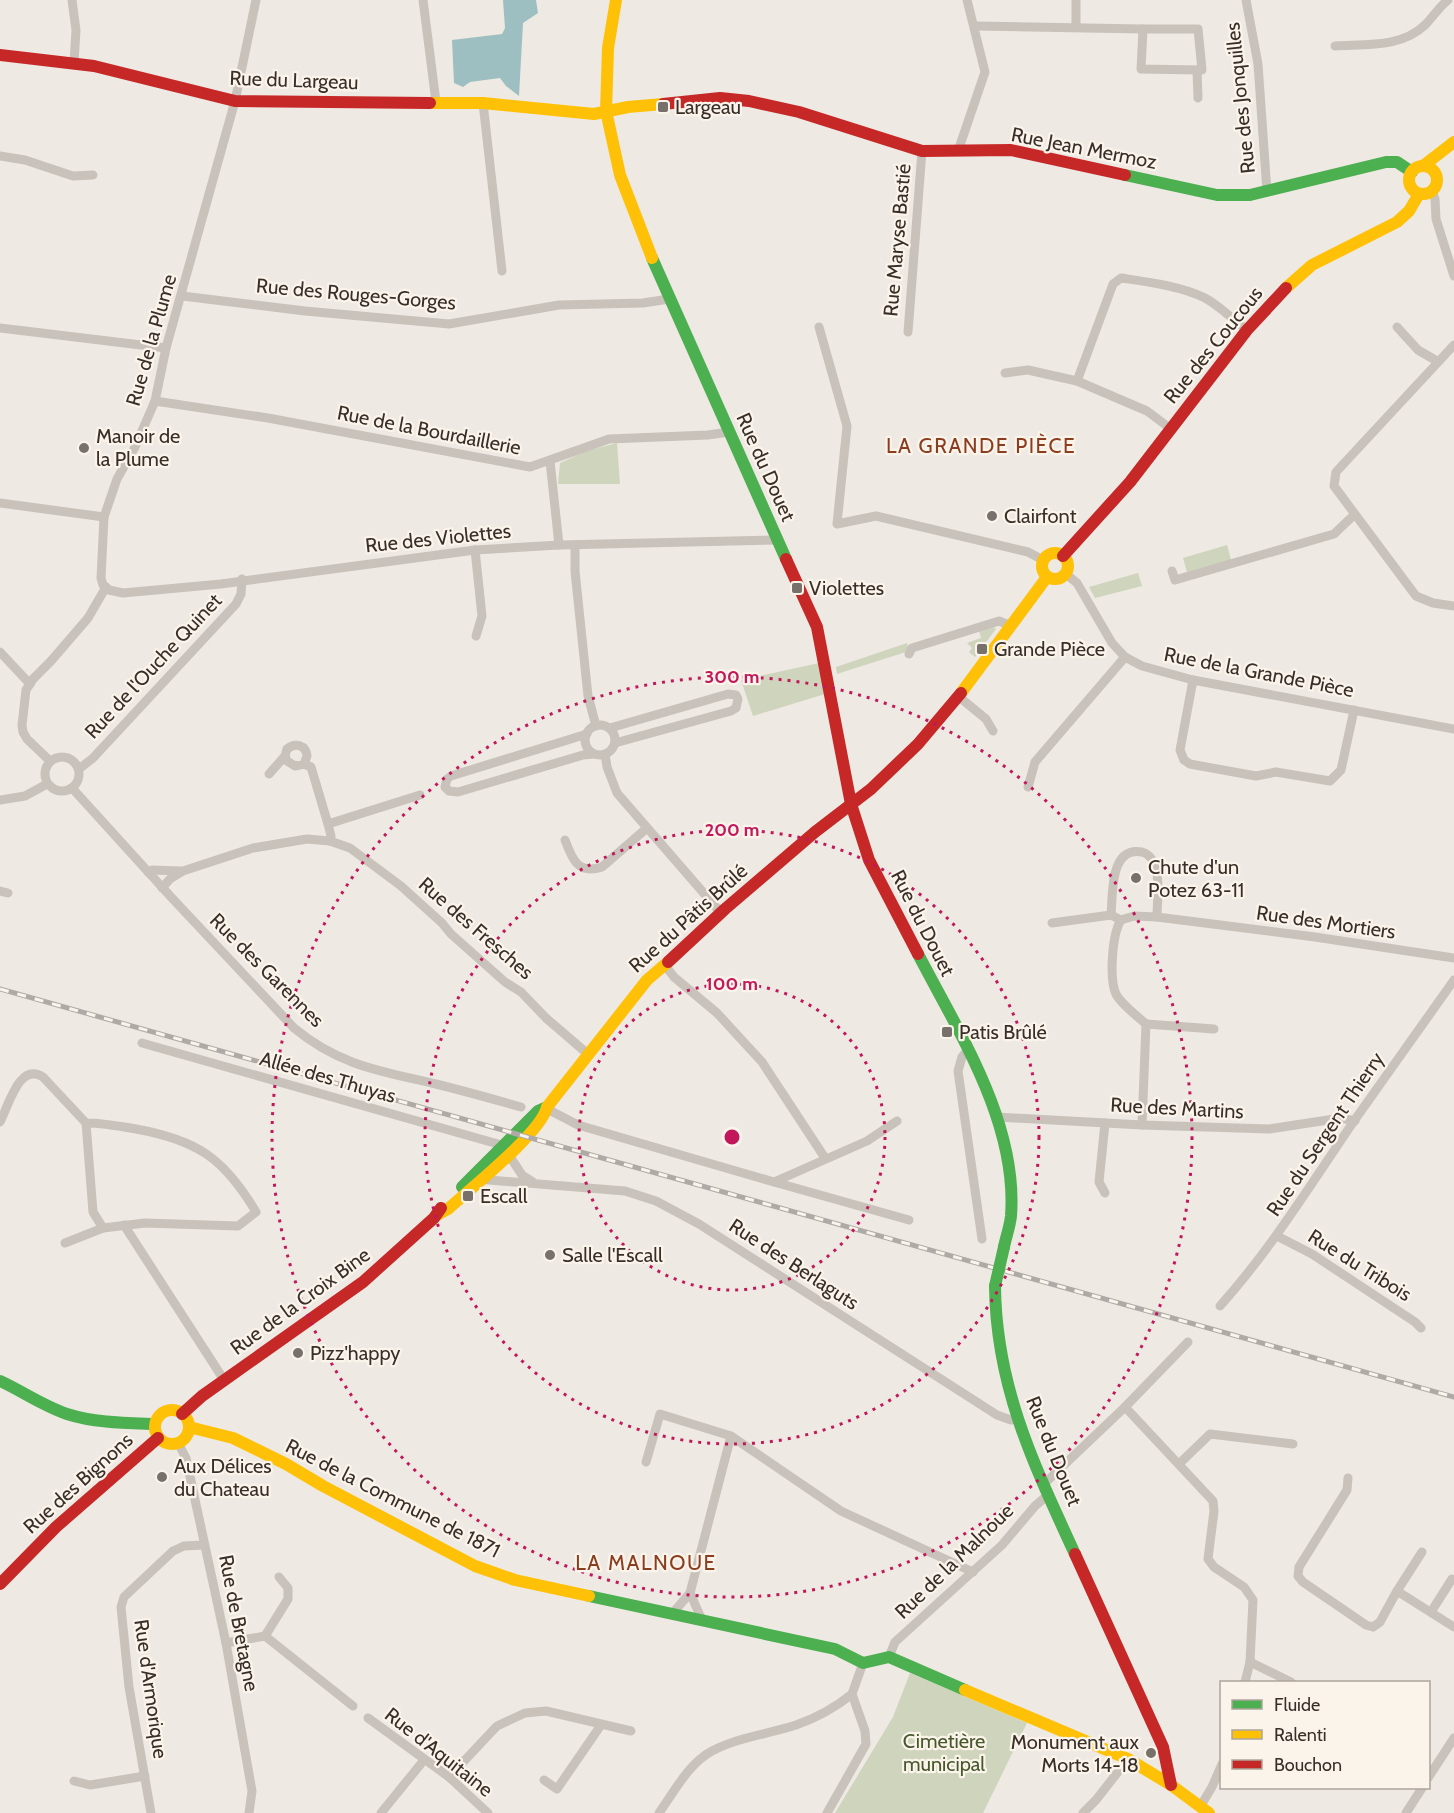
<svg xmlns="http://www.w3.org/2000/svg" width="1454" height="1813" viewBox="0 0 1454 1813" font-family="Cabin,sans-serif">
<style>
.green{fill:#cfd4bc}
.water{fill:#9ebfc1}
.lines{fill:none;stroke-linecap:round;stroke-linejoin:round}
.street{stroke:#c8c2bb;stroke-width:9}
.fast{stroke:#4caf50;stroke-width:12}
.slow{stroke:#ffc107;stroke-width:12}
.jam{stroke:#c62828;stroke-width:12}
.rail-casing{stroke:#afaaa6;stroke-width:5}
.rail{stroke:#fbf4eb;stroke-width:3;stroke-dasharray:9;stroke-linecap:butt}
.fast-bridge{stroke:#4caf50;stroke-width:12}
.ring{fill:none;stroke:#c2185b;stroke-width:3;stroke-dasharray:3 6}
.poi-dot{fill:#78706a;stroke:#fbf4eb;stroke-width:2}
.labels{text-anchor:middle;stroke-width:4.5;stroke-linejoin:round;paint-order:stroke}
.street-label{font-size:20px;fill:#392f29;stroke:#fbf4eb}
.poi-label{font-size:20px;fill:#392f29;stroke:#fbf4eb;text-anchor:start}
.park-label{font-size:20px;fill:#46582c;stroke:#fbf4eb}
.neighbourhood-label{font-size:21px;letter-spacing:1.5px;fill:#8b3e1f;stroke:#fbf4eb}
.centre{fill:#c2185b;stroke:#fbf4eb;stroke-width:3}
.ring-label{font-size:18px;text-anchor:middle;font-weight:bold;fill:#c2185b;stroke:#fbf4eb;stroke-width:4.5;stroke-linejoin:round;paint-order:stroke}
</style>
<rect width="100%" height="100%" fill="#eee9e3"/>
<g class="green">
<path d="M617 443 620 484H558L560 463 586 451Z"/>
<path d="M1227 545 1231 560 1187 572 1183 558Z"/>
<path d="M1138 573 1142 586 1095 598 1089 587Z"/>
<path d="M993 627 996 629 975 657 969 652 972 648 967 643 981 638 979 631Z"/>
<path d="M907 643 909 651 837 674 836 667Z"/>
<path d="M819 663 825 694 753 716 741 680Z"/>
<path d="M910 1673 1027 1723 983 1813H835L893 1717Z"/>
</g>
<path class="water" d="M503 0H536L538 13 523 23 519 96 506 86 500 78 470 82 463 87 454 83 452 40 502 34 505 28Z"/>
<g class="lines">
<g class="street">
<path d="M72 0 76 30 74 63"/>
<path d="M256 0 235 101 166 348 155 401 135 447 117 479 104 517 101 578 103 585 109 590 123 593 221 584 475 550 559 545 778 540"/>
<path d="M423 0 436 102"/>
<path d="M1076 0V27"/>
<path d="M1246 0 1258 64 1267 192"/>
<path d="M975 26 1143 29"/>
<path d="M1143 29H1198L1202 70 1141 69Z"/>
<path d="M1335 46C1366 44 1401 48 1425 25 1433 17 1439 7 1448 0"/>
<path d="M1197 70 1198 98"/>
<path d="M483 103 502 271"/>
<path d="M958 151 985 72 967 0"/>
<path d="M0 156 25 160 73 176 93 175"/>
<path d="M1432 191 1435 199 1436 219 1454 276"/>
<path d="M182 296 305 311 449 324 559 305 643 303 669 299"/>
<path d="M819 327 847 426 837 524 876 516 1028 552 1043 560"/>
<path d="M1397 327 1418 350 1437 361"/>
<path d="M0 328 166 348"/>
<path d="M908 332 922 151"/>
<path d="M1454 345 1336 472 1334 486 1416 596 1433 603 1454 606"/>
<path d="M1005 373 1028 370 1077 381 1147 411 1171 429"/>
<path d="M1077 381 1113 284 1121 278C1148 282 1180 286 1205 298 1220 306 1233 320 1247 330"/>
<path d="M155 401 268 418 530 467 609 439 708 435 729 432"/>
<path d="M550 461 559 545"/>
<path d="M0 503 104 517"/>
<path d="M575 546V571L588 696 596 726"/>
<path d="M475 550 482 616 476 636"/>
<path d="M1172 571 1175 580 1334 534 1354 515"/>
<path d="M1066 574 1077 583 1112 643 1125 657 1142 666 1193 680 1454 729"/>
<path d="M0 652 30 684"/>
<path d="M909 654 912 648 999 621 1009 625"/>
<path d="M1193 680 1180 750 1184 760 1190 764 1256 776 1276 772 1330 781 1341 770 1354 710"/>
<path d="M958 696 986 719 993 731"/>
<circle cx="600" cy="740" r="15"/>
<path d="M610 728 728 694 736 695 738 699 736 708 731 711 615 743"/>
<path d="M587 734 451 776 447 779 445 787 449 791 458 792 583 755 594 754"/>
<path d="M605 754 607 767 617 793 721 913"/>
<circle cx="62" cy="774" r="17"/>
<path d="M50 761 27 739 23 732 22 725 26 690 33 679 51 661 88 618 106 587"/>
<path d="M304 764 311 767 328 824"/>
<path d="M79 769 93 758 236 604 241 594 242 579"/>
<path d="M269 774 285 756 287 749C295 742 306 745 307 756L304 764 295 766 287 761 285 756"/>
<path d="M1028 787 1035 762 1125 657"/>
<path d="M72 788 171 897 294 1028C340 1066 381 1071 436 1084 464 1091 493 1099 521 1107"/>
<path d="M0 800 25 796 47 784"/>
<path d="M565 840C572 859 578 875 602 867L647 828"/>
<path d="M330 841 331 836 328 824 420 795"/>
<path d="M148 872 152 870 181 871"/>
<path d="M162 888 170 879 183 871 253 848 307 839 330 841 350 848 401 886 442 923 451 934 505 982 521 992 546 1018 589 1055"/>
<path d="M0 891 8 893"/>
<path d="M1111 915C1113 896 1109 846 1142 852 1150 854 1154 862 1156 869 1160 884 1157 902 1157 917"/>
<path d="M1121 920C1112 934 1109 979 1116 994 1120 1003 1138 1017 1146 1024L1142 1125"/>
<path d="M1052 923 1111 915 1121 920 1134 916 1157 917 1315 937 1454 958"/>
<path d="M664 964 674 977 717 1013 762 1062 825 1158"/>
<path d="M1146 1024 1214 1029"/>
<path d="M142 1043 505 1146"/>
<path d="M967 1051 962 1057 958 1071 982 1239"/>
<path d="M547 1107 553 1112 578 1125 774 1182 867 1141 897 1121"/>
<path d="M997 1117 1142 1125 1269 1129 1341 1118 1355 1121"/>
<path d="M0 1122C9 1105 19 1062 43 1077L86 1123 93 1212 103 1228 145 1223 238 1226 256 1212C224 1158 197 1140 136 1129 119 1126 103 1123 86 1123"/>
<path d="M1105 1123 1099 1182 1105 1193"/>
<path d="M509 1155 522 1175 533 1182"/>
<path d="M477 1179 625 1191 656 1201 699 1224 997 1415 1011 1420 1017 1419"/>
<path d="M774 1182 909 1220"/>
<path d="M124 1225 224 1380"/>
<path d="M1277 1236 1312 1254 1415 1322 1421 1328"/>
<path d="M65 1243 103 1228"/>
<path d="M1220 1306C1271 1249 1311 1184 1354 1121 1387 1074 1421 1027 1454 980"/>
<path d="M1125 1407 1213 1501 1214 1511 1208 1559 1214 1567 1244 1587 1253 1600 1250 1662 1245 1682"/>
<path d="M178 1443 186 1458 226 1643 252 1791 249 1813"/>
<path d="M646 1462 660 1414 731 1436 841 1511 973 1572"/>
<path d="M1179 1464 1210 1434 1293 1444"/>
<path d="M1348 1478 1347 1490 1299 1567 1298 1576 1303 1582 1366 1625 1373 1627 1380 1622 1397 1591 1454 1627"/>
<path d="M1044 1484 1125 1407 1188 1342"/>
<path d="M1397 1591 1422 1552"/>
<path d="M690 1593 702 1620"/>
<path d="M1431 1612 1452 1579"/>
<path d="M672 1614 690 1593 731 1436"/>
<path d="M265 1636 288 1599V1588L279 1577"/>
<path d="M226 1643 265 1636 353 1706"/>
<path d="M889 1657 895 1642 1002 1545 1035 1506 1049 1494"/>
<path d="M1250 1662 1291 1682"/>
<path d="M368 1718 449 1777 488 1813"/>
<path d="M449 1777 497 1726 525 1713 546 1711 631 1731"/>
<path d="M1428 1778 1454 1738"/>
<path d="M544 1780 557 1789 601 1725"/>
<path d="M74 1781 90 1785 145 1776"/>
<path d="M1200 1807 1212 1787 1222 1764"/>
<path d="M151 1813 129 1687 121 1607 124 1597 173 1551 184 1546 204 1545"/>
<path d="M381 1813 424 1760"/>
<path d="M659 1813C674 1792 689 1763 712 1751 739 1737 768 1734 796 1725 816 1718 836 1707 852 1694"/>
<path d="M827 1813 866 1744 865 1731 852 1694 863 1663"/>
<path d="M1083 1813 1096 1800 1128 1759"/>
<path d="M1406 1813 1422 1788"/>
</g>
<g class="fast">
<path d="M1125 175 1217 195H1250L1386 162H1397L1412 172"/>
<path d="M652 258 786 559"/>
<path d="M918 954C959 1033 1018 1123 1011 1216 1010 1226 1006 1237 1004 1247"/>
<path d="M462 1187 538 1111 547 1107"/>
<path d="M995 1286C996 1387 1034 1465 1075 1554"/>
<path d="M0 1381C22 1391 43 1406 67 1414 95 1423 126 1423 155 1424"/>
<path d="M589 1596 835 1649 863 1663 889 1657 965 1690"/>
</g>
<g class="slow">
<path d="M616 0 608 48 606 111 620 175 652 258"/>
<path d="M430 103H483L594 114 628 107 663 104"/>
<circle cx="1423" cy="180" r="14"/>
<path d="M1423 166 1454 142"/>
<path d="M1286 288 1312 265 1397 222 1409 211 1419 194"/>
<circle cx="1055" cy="566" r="13"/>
<path d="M961 693 1047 577"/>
<path d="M437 1215 448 1209C470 1189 541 1133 547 1107L647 980 668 962"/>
<circle cx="172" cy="1427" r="17"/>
<path d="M189 1427 233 1438 286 1464 323 1486 475 1566 515 1580 589 1596"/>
<path d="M965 1690 1128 1759 1171 1785 1209 1813"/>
</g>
<g class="jam">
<path d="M0 55 94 66 235 101 430 103"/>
<path d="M663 104 720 98 749 101 799 112 922 151 1011 150 1125 175"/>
<path d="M1063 556 1130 482 1247 330 1286 288"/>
<path d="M786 559 817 627 851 804 869 860 918 954"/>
<path d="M668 962 725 909 815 832 871 789 918 744 961 693"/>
<path d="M182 1414 202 1396 363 1282 434 1218 441 1208"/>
<path d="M1075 1554 1163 1747 1171 1785"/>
<path d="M0 1584 56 1527 158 1438"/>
</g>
<g class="rail-casing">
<path id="rail" d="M0 989 1454 1397"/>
</g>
<use href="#rail" class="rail"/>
<path class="fast-bridge" d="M995 1286 1004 1247"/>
</g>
<g class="ring">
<circle cx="732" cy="1137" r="153"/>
<circle cx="732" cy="1137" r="307"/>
<circle cx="732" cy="1137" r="460"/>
</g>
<g class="poi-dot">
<rect x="657" y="101" width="12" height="12" rx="3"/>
<circle cx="84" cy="448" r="6"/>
<circle cx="992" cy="516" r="6"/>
<rect x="791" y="582" width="12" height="12" rx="3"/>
<rect x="976" y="643" width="12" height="12" rx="3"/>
<circle cx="1136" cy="878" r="6"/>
<rect x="941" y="1026" width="12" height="12" rx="3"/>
<rect x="462" y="1190" width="12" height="12" rx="3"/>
<circle cx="550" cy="1255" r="6"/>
<circle cx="298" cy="1353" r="6"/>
<circle cx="162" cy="1477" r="6"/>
<circle cx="1151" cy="1753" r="6"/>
</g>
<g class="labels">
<g class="street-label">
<text transform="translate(294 80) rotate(2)" y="7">Rue du Largeau</text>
<text transform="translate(1240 98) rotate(-96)" y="7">Rue des Jonquilles</text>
<text transform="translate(1084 148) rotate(11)" y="7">Rue Jean Mermoz</text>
<text transform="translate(897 240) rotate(-85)" y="7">Rue Maryse Bastié</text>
<text transform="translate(356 294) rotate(5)" y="7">Rue des Rouges-Gorges</text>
<text transform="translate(151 340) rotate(-74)" y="7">Rue de la Plume</text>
<text transform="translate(1213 345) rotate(-51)" y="7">Rue des Coucous</text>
<text transform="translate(429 430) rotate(11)" y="7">Rue de la Bourdaillerie</text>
<text transform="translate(766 467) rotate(66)" y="7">Rue du Douet</text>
<text transform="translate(438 538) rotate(-6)" y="7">Rue des Violettes</text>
<text transform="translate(153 666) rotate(-47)" y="7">Rue de l'Ouche Quinet</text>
<text transform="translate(1259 672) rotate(11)" y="7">Rue de la Grande Pièce</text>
<text transform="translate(688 918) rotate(-42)" y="7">Rue du Pâtis Brûlé</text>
<text transform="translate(1326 922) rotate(8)" y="7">Rue des Mortiers</text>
<text transform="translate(923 923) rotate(63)" y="7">Rue du Douet</text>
<text transform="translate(476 928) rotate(41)" y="7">Rue des Fresches</text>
<text transform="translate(267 970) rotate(45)" y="7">Rue des Garennes</text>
<text transform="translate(328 1077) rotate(16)" y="7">Allée des Thuyas</text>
<text transform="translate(1177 1108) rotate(3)" y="7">Rue des Martins</text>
<text transform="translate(1325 1134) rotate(-56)" y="7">Rue du Sergent Thierry</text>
<text transform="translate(794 1264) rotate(33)" y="7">Rue des Berlaguts</text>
<text transform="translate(1360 1265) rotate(32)" y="7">Rue du Tribois</text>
<text transform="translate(300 1301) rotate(-36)" y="7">Rue de la Croix Bine</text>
<text transform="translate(1054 1451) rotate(68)" y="7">Rue du Douet</text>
<text transform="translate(78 1483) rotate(-42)" y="7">Rue des Bignons</text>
<text transform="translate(393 1498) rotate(27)" y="7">Rue de la Commune de 1871</text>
<text transform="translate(954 1561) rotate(-44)" y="7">Rue de la Malnoue</text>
<text transform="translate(239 1623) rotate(79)" y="7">Rue de Bretagne</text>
<text transform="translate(151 1689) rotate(82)" y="7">Rue d'Armorique</text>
<text transform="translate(439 1752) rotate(38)" y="7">Rue d'Aquitaine</text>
</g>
<g class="poi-label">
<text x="675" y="114">Largeau</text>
<text x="96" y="443">Manoir de<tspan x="96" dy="23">la Plume</tspan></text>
<text x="1004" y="523">Clairfont</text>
<text x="809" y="595">Violettes</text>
<text x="994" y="656">Grande Pièce</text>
<text x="1148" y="874">Chute d'un<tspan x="1148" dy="23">Potez 63-11</tspan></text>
<text x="959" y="1039">Patis Brûlé</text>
<text x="480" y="1203">Escall</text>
<text x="562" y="1262">Salle l'Escall</text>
<text x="310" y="1360">Pizz'happy</text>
<text x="174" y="1473">Aux Délices<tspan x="174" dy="23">du Chateau</tspan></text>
<text x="1139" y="1749" text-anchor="end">Monument aux<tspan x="1139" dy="23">Morts 14-18</tspan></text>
</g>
<g class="park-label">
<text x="944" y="1748">Cimetière<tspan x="944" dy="23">municipal</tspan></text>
</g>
<g class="neighbourhood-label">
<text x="981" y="453">LA GRANDE PIÈCE</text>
<text x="646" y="1570">LA MALNOUE</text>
</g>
</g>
<circle cx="732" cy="1137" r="9" class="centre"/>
<g class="ring-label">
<text x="732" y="683">300 m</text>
<text x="732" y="836">200 m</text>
<text x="732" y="990">100 m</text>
</g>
<rect x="1220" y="1681" width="210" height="108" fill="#fbf4eb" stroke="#ada59d" stroke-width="1.5"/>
<rect x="1232" y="1700" width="30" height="9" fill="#4caf50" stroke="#ada59d" stroke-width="1.5"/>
<text x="1274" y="1711" font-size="18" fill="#392f29">Fluide</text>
<rect x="1232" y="1730" width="30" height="9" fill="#ffc107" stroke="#ada59d" stroke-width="1.5"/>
<text x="1274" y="1741" font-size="18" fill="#392f29">Ralenti</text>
<rect x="1232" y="1760" width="30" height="9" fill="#c62828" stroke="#ada59d" stroke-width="1.5"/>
<text x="1274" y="1771" font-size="18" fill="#392f29">Bouchon</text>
</svg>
